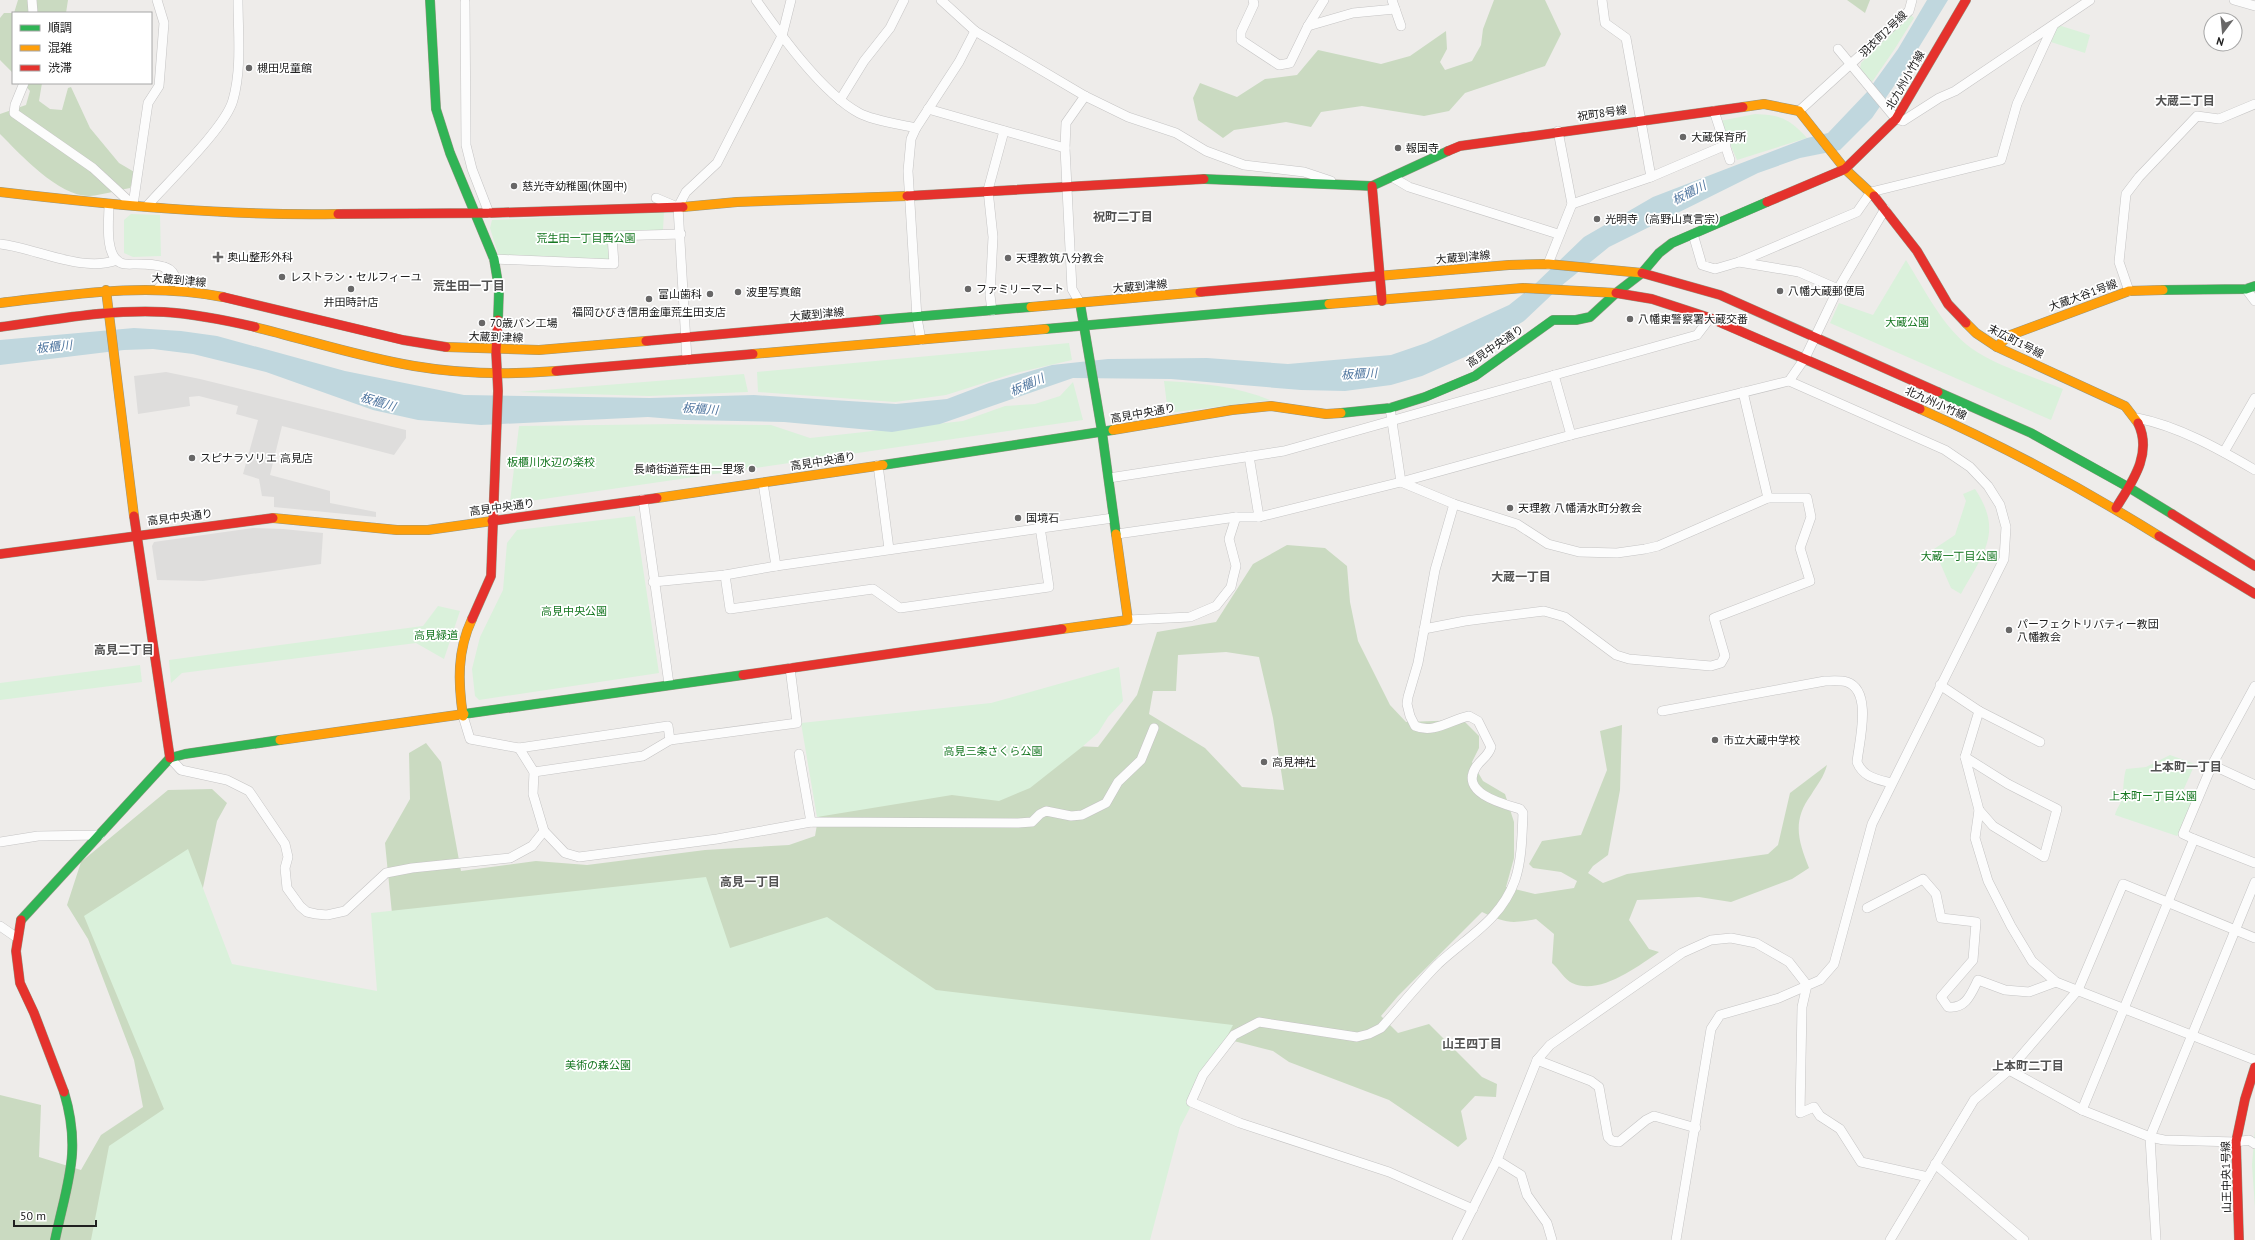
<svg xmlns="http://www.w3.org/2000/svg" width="2255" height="1240" viewBox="0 0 2255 1240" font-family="'PT Sans','Noto Sans JP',sans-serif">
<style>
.forest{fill:#cadac1;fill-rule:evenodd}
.park{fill:#daf1db}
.parking{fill:#dedddc}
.water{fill:#c0d7de}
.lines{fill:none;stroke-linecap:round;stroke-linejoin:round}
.street-casing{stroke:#c5c4c4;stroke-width:10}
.fast-casing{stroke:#959683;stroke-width:10}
.slow-casing{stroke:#959683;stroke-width:10}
.jam-casing{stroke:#959683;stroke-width:10}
.street{stroke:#fcfcfc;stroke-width:9}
.fast{stroke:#30b455;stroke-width:9}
.slow{stroke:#ff9f0a;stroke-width:9}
.jam{stroke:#e5322d;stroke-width:9}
.poi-dot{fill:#686767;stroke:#fff;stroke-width:1.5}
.labels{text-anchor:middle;stroke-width:3.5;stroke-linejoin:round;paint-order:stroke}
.street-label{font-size:11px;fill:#202020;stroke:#fff}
.poi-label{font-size:11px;fill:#202020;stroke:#fff;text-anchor:start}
.park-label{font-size:11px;fill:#167721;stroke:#fff}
.neighbourhood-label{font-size:12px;font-weight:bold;fill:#535353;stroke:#fff}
.water-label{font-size:12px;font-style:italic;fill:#5177a0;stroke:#fff}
</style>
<rect width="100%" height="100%" fill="#eeecea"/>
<g class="forest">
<path d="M18 0H68L66 13H13V73L0 60V18L4 13H14Z"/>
<path d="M1494 0H1545L1561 34 1545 66 1465 93 1449 111 1424 116 1362 106 1321 112 1311 127 1286 122 1234 130 1223 138 1198 120 1193 98 1200 83 1237 97 1265 79 1297 75 1318 50 1381 64 1410 56 1446 31 1447 49 1440 62 1445 70 1472 61 1481 45 1483 29Z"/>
<path d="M1847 0H1870L1865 13Z"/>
<path d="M23 83H42L39 101 50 109 62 110 68 88 71 87 90 128 119 163 136 173 130 188C117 190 103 195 90 196 59 197 21 155 0 134V114L26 105 30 91Z"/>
<path d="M1287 545 1325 548 1347 566 1350 602 1358 641 1390 705 1406 722 1463 720 1479 736V748L1472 762 1483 781 1505 794 1514 822V858L1506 887 1535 894 1574 888 1577 881 1561 872 1533 868 1529 864 1542 841 1581 835 1607 770 1600 731 1622 725 1620 790 1608 855 1593 866 1588 873 1603 883 1627 874 1768 854 1778 845 1790 793 1827 765C1824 777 1817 785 1811 795 1792 821 1798 840 1809 868L1792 879 1731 902 1699 897 1637 900 1629 920 1649 949 1659 952C1637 967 1599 996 1572 983 1565 980 1558 968 1552 963L1554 934 1536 919C1510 924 1506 923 1482 912L1398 996 1381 1016 1398 1033 1429 1024 1482 1077 1497 1084 1496 1097 1475 1096 1461 1111 1467 1139 1458 1147 1389 1100 1289 1062 1273 1051 1214 1036 751 1240H0V1095L41 1105 39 1157 81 1170 101 1135 143 1107 134 1060 88 939 67 905 81 862 168 790 212 789 227 803 217 821 201 897 209 957 244 978 374 1006 397 964 385 843 410 799 409 753 426 743 441 762 461 871 536 861 587 865 705 850 789 845 815 836 825 779 1005 743 1098 747 1137 695 1157 632 1216 622 1253 564ZM1226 652 1259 657 1273 718 1284 790 1242 787 1205 748 1149 714 1153 691H1176L1178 655Z"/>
</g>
<g class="park">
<path d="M1910 14 1914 18 1894 50 1872 82 1860 69 1861 63Z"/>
<path d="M2058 25 2090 35 2085 53 2051 42Z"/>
<path d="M1755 114C1781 115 1790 119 1807 138L1737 160 1720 121Z"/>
<path d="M664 212 663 230 609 232 611 262 499 257 490 228 492 220Z"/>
<path d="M131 214 160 215 161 256 133 257 124 253V220Z"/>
<path d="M1906 260C1925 290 1942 326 1971 348 1998 367 2033 376 2063 389L2051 420 1830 323 1839 303 1873 315Z"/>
<path d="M1069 343 1072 360 1012 374 946 395 895 402 758 392 757 372Z"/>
<path d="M744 374 748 392 649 396 519 392Z"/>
<path d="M1164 381C1200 383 1236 386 1270 400L1168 413Z"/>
<path d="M1073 382 1083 420 516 503 510 502 519 426 678 424 771 425 810 438 963 421 1005 406 1035 404 1060 396Z"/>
<path d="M1975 489C2004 532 1983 554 1961 594L1951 588 1934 549 1955 535 1966 501 1963 494Z"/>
<path d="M635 516 659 673 479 700 475 696 472 669 480 637 503 590 507 543 517 530Z"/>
<path d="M438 606 460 611 444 659 416 643 182 673 171 683 169 660 423 626Z"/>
<path d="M140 665 142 682 0 700V683Z"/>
<path d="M1119 667 1123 701 1108 717 1098 733 1082 747 1030 788 999 801 952 795 817 817 801 723 991 703Z"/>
<path d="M2170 755 2195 764 2182 793 2197 799 2177 836 2115 815C2116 809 2121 804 2122 798 2124 788 2123 779 2126 769L2146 767Z"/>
<path d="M188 849 232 964 377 991 371 913 706 877 730 948 827 917 936 990 1233 1025 1180 1127 1150 1240H91L109 1146 164 1109 84 916Z"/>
<path d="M2255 1130V1208L2252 1165Z"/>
</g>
<g class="parking">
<path d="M166 372 200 379 406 430V438L394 455 282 426 270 475 330 491V503L376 512V517L274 507V497L262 496 259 479 243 474 258 420 236 414 238 406 199 396 189 397 190 406 138 414 134 376Z"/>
<path d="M253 528 283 529 323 533 321 564 203 581 157 580 152 546 154 542Z"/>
</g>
<path class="water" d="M1927 0H1948L1905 70 1872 118 1840 150 1800 158 1758 173 1609 247 1561 286 1524 321 1467 356 1422 376 1391 385 1345 391 1301 390 1171 379 1073 378 940 424 892 432 784 422 685 420 648 417 481 425 418 420 373 410 266 372 193 354 153 349 124 350 0 365V340L134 328 181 331 217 336 345 371 464 395 650 398 754 395 896 404 947 399 989 383 1052 365 1108 359 1207 358 1288 364 1391 355 1426 343 1509 305 1534 285 1584 237 1653 197 1807 138 1828 133 1867 92 1898 49Z"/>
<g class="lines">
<g class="street-casing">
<g id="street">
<path d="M32 0 33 13"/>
<path d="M756 0C780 34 822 93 859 113 874 121 899 124 916 128"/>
<path d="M941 0 975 31 1085 96 1128 117 1176 133 1206 151 1244 165 1304 172 1331 181"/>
<path d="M1253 0 1254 4 1241 32V40L1279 65 1290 63 1308 26 1324 0"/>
<path d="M1392 0 1401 26"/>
<path d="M1602 0 1605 23 1626 38 1651 177"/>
<path d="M2234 0 2255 6"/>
<path d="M465 2 466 145 472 169 489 213"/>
<path d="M1308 26 1353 13 1395 9"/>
<path d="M1838 49 1896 119 1903 121 1939 98 1955 91 2090 0"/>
<path d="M24 83 15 105 14 113 93 168 133 205"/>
<path d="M840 100 864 61 890 28 904 0"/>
<path d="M928 109 1065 148"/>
<path d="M1714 111 1730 160"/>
<path d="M1799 111 1909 11 1912 0"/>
<path d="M1392 177 1409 187 1558 234"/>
<path d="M656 198 675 206"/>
<path d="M1572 204 1651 177 1726 145"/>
<path d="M109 205C109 219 104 256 121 263 125 265 132 264 136 264 147 264 157 264 167 268 176 271 175 284 185 291"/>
<path d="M133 205 148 103 159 86 164 23 157 0"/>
<path d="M147 206C168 182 226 127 233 100 242 68 238 33 238 0"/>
<path d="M1693 234 1702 265 1715 269 1739 262 1857 212 1871 192 2001 160 2017 104 2053 26"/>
<path d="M0 244C36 248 82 273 117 260"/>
<path d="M494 259 614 264 612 236 681 234"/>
<path d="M1739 262 1799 272 1838 289"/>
<path d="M1548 264 1572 204 1558 131"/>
<path d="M158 289 167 280 168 271 164 267"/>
<path d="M2246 289 2255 301"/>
<path d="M2129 291 2119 262 2126 194 2139 177 2197 116 2219 119 2255 104"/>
<path d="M1080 303 1072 289 1065 148 1066 123 1085 96"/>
<path d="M992 311 990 295 993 237 988 190 1004 131"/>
<path d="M921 340 917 318 908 171 911 139 916 128 959 62 975 31"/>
<path d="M687 360 678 207 686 192 717 163 782 36 791 0"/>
<path d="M1554 375 1571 435"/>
<path d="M1789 381 1805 358 1838 289 1885 209"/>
<path d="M1743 392 1768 498"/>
<path d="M1390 408 1401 482"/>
<path d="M2137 418C2178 426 2219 449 2255 470"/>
<path d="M2224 452 2255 398"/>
<path d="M1249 456 1259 517"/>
<path d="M878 465 889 549"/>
<path d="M1109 478 1284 451 1697 335 1710 318"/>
<path d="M1401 482 1454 504 1517 524 1548 544 1579 552 1617 553 1645 549 1658 546 1768 498H1807L1811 517 1800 548 1810 581 1714 618 1725 656 1721 663 1711 666 1629 659 1616 655 1565 617 1544 611 1465 621 1424 629"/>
<path d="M763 483 776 566"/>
<path d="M643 499 669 684"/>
<path d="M1454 504 1435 570 1418 663 1408 697 1407 704 1410 716 1415 726C1434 734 1450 720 1469 716L1478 721 1491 747C1488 757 1481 759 1476 767 1459 793 1503 804 1520 809L1523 813C1522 835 1522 859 1515 880 1501 920 1467 937 1438 964 1418 984 1400 1007 1381 1028L1369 1034 1357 1037 1259 1022 1234 1035 1203 1075 1191 1102 1240 1123 1389 1172 1473 1209"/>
<path d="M1117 534 1236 517H1259L1401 482 1571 435 1789 381 1945 450 1970 467 1988 486 2000 505 2006 527 2004 559 1872 824 1834 964 1820 980 1779 998 1720 1015 1711 1029 1676 1240"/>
<path d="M725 575 730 609 873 589 900 608 1049 587 1040 527"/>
<path d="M653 582 725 575 776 566 1113 518"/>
<path d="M1128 620 1190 617 1216 606 1231 587 1233 578 1236 566 1229 539 1236 517"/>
<path d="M1940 685 1979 711 1965 757 1979 810 1975 838 1988 881 2011 926 2032 961 2056 982 2255 1060"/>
<path d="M1662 711 1825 681C1831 681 1840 680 1847 682 1873 691 1859 742 1857 762 1863 777 1876 779 1891 783"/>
<path d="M1979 711 2040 742"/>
<path d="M463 716 470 739 519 748 668 726 670 740"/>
<path d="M519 748 534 772 533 794 544 831 565 853 579 857 717 839 811 822 1018 823 1032 822 1040 814 1046 811 1071 816 1082 815 1106 803 1118 782 1141 760 1154 728"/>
<path d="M799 754 811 822"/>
<path d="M1965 757 2008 784 2057 809 2044 857 1993 826 1979 810"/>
<path d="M170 758 181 770 227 780 249 791 285 844 288 857 285 868 287 888 300 906 307 912 316 914 327 915 345 911 386 873 412 868 510 858 532 846 544 831"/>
<path d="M2212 765 2255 785"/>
<path d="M534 772 643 756 670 740 797 723 790 668"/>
<path d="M2194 839 2255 863"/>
<path d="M0 842 38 836 100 835"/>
<path d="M1867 908 1923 879 1936 894 1941 918 1976 922 1973 960 1941 997 1948 1007C1966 1009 1971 994 1978 980L2005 990 2029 992 2056 982"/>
<path d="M0 926 16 937"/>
<path d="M1807 985 1802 1007 1800 1113 1814 1107 1820 1116 1840 1129 1861 1162 1928 1177"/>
<path d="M1537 1060 1591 1081 1599 1087 1608 1137 1612 1141 1619 1142 1646 1120 1654 1116 1696 1128"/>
<path d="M2009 1070 2082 1110 2150 1137 2164 1140 2236 1142 2249 1140 2255 1144"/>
<path d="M2082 1110 2194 839 2183 834 2212 765 2255 686"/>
<path d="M1497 1160 1521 1175 1527 1195 1547 1223 1552 1240"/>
<path d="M1935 1164 2024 1240"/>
<path d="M1457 1240 1497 1160 1537 1060 1550 1045 1682 953 1711 940 1731 938 1756 943 1789 962 1807 985"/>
<path d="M1890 1240 1974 1100 2009 1070 2078 990 2123 884 2255 938"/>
<path d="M2156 1240 2150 1137 2255 882"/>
</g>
</g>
<g class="fast-casing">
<g id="fast">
<path d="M430 0 436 109 450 153 494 259 499 289 498 320"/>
<path d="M1204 179 1372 186 1448 151"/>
<path d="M2163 290 2246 289 2255 286"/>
<path d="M1616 293 1642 273 1659 253 1672 243 1767 202"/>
<path d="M1080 303 1102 432 1116 534"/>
<path d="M877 320 1031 307"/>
<path d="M1045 329 1329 304"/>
<path d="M1938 392 2031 433 2128 487 2172 514"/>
<path d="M1341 413 1390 408 1425 397 1475 376 1553 320H1576L1590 317 1616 293"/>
<path d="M883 465 1113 430"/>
<path d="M464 714 743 675"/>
<path d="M21 920 170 758 185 754 280 740"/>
<path d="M55 1240C67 1182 82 1152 64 1092"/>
</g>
</g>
<g class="slow-casing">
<g id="slow">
<path d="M1743 107 1764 104 1799 111 1845 169 1874 196"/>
<path d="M0 192C112 205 225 216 338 214"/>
<path d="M683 207 737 202 907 196"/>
<path d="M1378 276 1509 265 1548 264 1642 273"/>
<path d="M106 290 134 516"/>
<path d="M0 303C75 294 148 282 223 297"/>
<path d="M1329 304 1523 288 1616 293"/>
<path d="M1031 307 1200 292"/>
<path d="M1966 323 1976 333 1997 347 2125 406 2138 423"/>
<path d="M255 327C308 340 360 357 414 366 461 374 508 375 556 371"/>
<path d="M446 347 539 350 646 341"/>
<path d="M1997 347 2008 336 2129 291 2163 290"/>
<path d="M753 354 1045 329"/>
<path d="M1920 409C2004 446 2080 487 2159 536"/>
<path d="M1113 430 1232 410 1271 406 1326 414 1341 413"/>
<path d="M657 498 883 465"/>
<path d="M273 518 397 530H428L492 521"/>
<path d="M1062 629 1128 620 1116 534"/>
<path d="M463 716C458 682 457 651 472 619"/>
<path d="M280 740 464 714"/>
</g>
</g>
<g class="jam-casing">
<g id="jam">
<path d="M1448 151 1460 146 1743 107"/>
<path d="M1372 186 1382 301"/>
<path d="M907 196 1204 179"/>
<path d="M1874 196 1917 251 1948 304 1966 323"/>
<path d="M1767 202 1845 169 1896 119 1966 0"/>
<path d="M338 214 489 213 683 207"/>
<path d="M1642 273 1720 295 1938 392"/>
<path d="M1200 292 1378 276"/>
<path d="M1616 293 1652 299 1710 318 1920 409"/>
<path d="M223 297 403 340 446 347"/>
<path d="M0 327C54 320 109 309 164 312 195 314 225 320 255 327"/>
<path d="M646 341 877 320"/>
<path d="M556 371 753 354"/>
<path d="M2116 508C2132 482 2153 454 2138 423"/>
<path d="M2172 514 2255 566"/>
<path d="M134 516 170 758"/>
<path d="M492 521 657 498"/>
<path d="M2159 536 2255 594"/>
<path d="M0 554 273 518"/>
<path d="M472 619 491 576 498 391 496 351 498 320"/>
<path d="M743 675 1062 629"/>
<path d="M21 920 16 951 20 983 34 1013 64 1092"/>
<path d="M2239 1240 2236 1142 2245 1099 2255 1067"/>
</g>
</g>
<use href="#street" class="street"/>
<use href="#fast" class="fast"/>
<use href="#slow" class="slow"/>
<use href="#jam" class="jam"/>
</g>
<g class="poi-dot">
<circle cx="249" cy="68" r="4"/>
<circle cx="1683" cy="137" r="4"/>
<circle cx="1398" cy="148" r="4"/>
<circle cx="514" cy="186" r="4"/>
<circle cx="1597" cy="219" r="4"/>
<path d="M216 251h4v4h4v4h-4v4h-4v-4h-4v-4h4z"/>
<circle cx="1008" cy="258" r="4"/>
<circle cx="282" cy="277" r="4"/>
<circle cx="351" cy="289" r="4"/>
<circle cx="968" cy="289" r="4"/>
<circle cx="1780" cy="291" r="4"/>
<circle cx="738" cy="292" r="4"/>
<circle cx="710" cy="294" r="4"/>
<circle cx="649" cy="299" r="4"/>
<circle cx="1630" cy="319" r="4"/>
<circle cx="482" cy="323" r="4"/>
<circle cx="192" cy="458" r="4"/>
<circle cx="752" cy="469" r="4"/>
<circle cx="1510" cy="508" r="4"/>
<circle cx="1018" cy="518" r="4"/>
<circle cx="2009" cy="630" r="4"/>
<circle cx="1715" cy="740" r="4"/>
<circle cx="1264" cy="762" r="4"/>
</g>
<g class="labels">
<g class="street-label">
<text transform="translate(1883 34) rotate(-44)" y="4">羽衣町2号線</text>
<text transform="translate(1905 80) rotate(-60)" y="4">北九州小竹線</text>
<text transform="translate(1602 113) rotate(-8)" y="4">祝町8号線</text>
<text transform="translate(1463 257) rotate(-5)" y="4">大蔵到津線</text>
<text transform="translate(179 280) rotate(5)" y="4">大蔵到津線</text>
<text transform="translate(1140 286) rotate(-5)" y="4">大蔵到津線</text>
<text transform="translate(2083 295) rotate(-20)" y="4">大蔵大谷1号線</text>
<text transform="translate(817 314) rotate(-5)" y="4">大蔵到津線</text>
<text transform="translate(496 337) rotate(2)" y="4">大蔵到津線</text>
<text transform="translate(2016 341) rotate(27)" y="4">末広町1号線</text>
<text transform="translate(1495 346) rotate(-34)" y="4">高見中央通り</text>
<text transform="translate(1936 403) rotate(24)" y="4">北九州小竹線</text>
<text transform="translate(1143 413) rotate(-10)" y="4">高見中央通り</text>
<text transform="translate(823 461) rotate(-9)" y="4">高見中央通り</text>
<text transform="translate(502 507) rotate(-8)" y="4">高見中央通り</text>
<text transform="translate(180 517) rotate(-7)" y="4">高見中央通り</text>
<text transform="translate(2226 1177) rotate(-91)" y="4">山王中央1号線</text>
</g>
<g class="poi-label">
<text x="257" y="72">槻田児童館</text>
<text x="1691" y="141">大蔵保育所</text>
<text x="1406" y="152">報国寺</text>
<text x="522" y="190">慈光寺幼稚園(休園中)</text>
<text x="1605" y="223">光明寺（高野山真言宗）</text>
<text x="227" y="261">奥山整形外科</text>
<text x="1016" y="262">天理教筑八分教会</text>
<text x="290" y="281">レストラン・セルフィーユ</text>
<text x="976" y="293">ファミリーマート</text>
<text x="1788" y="295">八幡大蔵郵便局</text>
<text x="746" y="296">波里写真館</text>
<text x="702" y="298" text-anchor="end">富山歯科</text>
<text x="351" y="306" text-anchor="middle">井田時計店</text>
<text x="649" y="316" text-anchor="middle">福岡ひびき信用金庫荒生田支店</text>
<text x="1638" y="323">八幡東警察署大蔵交番</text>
<text x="490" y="327">70歳パン工場</text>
<text x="200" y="462">スピナラソリエ 高見店</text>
<text x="744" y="473" text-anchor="end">長崎街道荒生田一里塚</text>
<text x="1518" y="512">天理教 八幡清水町分教会</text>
<text x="1026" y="522">国境石</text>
<text x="2017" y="628">パーフェクトリバティー教団<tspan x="2017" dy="13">八幡教会</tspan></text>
<text x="1723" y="744">市立大蔵中学校</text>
<text x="1272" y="766">高見神社</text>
</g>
<g class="park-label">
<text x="586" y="242">荒生田一丁目西公園</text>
<text x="1907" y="326">大蔵公園</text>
<text x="551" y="466">板櫃川水辺の楽校</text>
<text x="1959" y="560">大蔵一丁目公園</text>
<text x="574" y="615">高見中央公園</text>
<text x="436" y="639">高見緑道</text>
<text x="993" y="755">高見三条さくら公園</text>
<text x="2153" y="800">上本町ー丁目公園</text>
<text x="598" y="1069">美術の森公園</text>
</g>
<g class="neighbourhood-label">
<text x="2185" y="105">大蔵二丁目</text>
<text x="1123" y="221">祝町二丁目</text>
<text x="469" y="290">荒生田一丁目</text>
<text x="1521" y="581">大蔵一丁目</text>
<text x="124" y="654">高見二丁目</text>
<text x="2186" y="771">上本町一丁目</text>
<text x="750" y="886">高見一丁目</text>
<text x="1472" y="1048">山王四丁目</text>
<text x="2028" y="1070">上本町二丁目</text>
</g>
<g class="water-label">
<text transform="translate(1689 193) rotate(-27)" y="4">板櫃川</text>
<text transform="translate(54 347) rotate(-6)" y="4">板櫃川</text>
<text transform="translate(1359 374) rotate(-3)" y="4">板櫃川</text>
<text transform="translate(1027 385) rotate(-24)" y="4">板櫃川</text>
<text transform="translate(378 402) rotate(17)" y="4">板櫃川</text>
<text transform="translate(700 409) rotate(4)" y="4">板櫃川</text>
</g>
</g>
<rect x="12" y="12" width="140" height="72" fill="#ffffff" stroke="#a6a6a6"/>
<rect x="20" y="25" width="20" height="6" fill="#30b455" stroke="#a6a6a6"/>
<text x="48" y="32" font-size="12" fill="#202020">順調</text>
<rect x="20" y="45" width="20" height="6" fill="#ff9f0a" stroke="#a6a6a6"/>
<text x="48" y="52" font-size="12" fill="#202020">混雑</text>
<rect x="20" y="65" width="20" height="6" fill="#e5322d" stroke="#a6a6a6"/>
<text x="48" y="72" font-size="12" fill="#202020">渋滞</text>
<g transform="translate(2223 32) rotate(196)"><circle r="19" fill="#ffffff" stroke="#a6a6a6"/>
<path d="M0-3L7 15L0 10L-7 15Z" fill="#686767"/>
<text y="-6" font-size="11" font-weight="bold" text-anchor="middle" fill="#202020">N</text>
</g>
<path d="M14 1220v6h82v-6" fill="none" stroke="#202020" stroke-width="2"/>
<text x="20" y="1220" font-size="12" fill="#202020" stroke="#ffffff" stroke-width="3" paint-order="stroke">50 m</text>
</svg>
